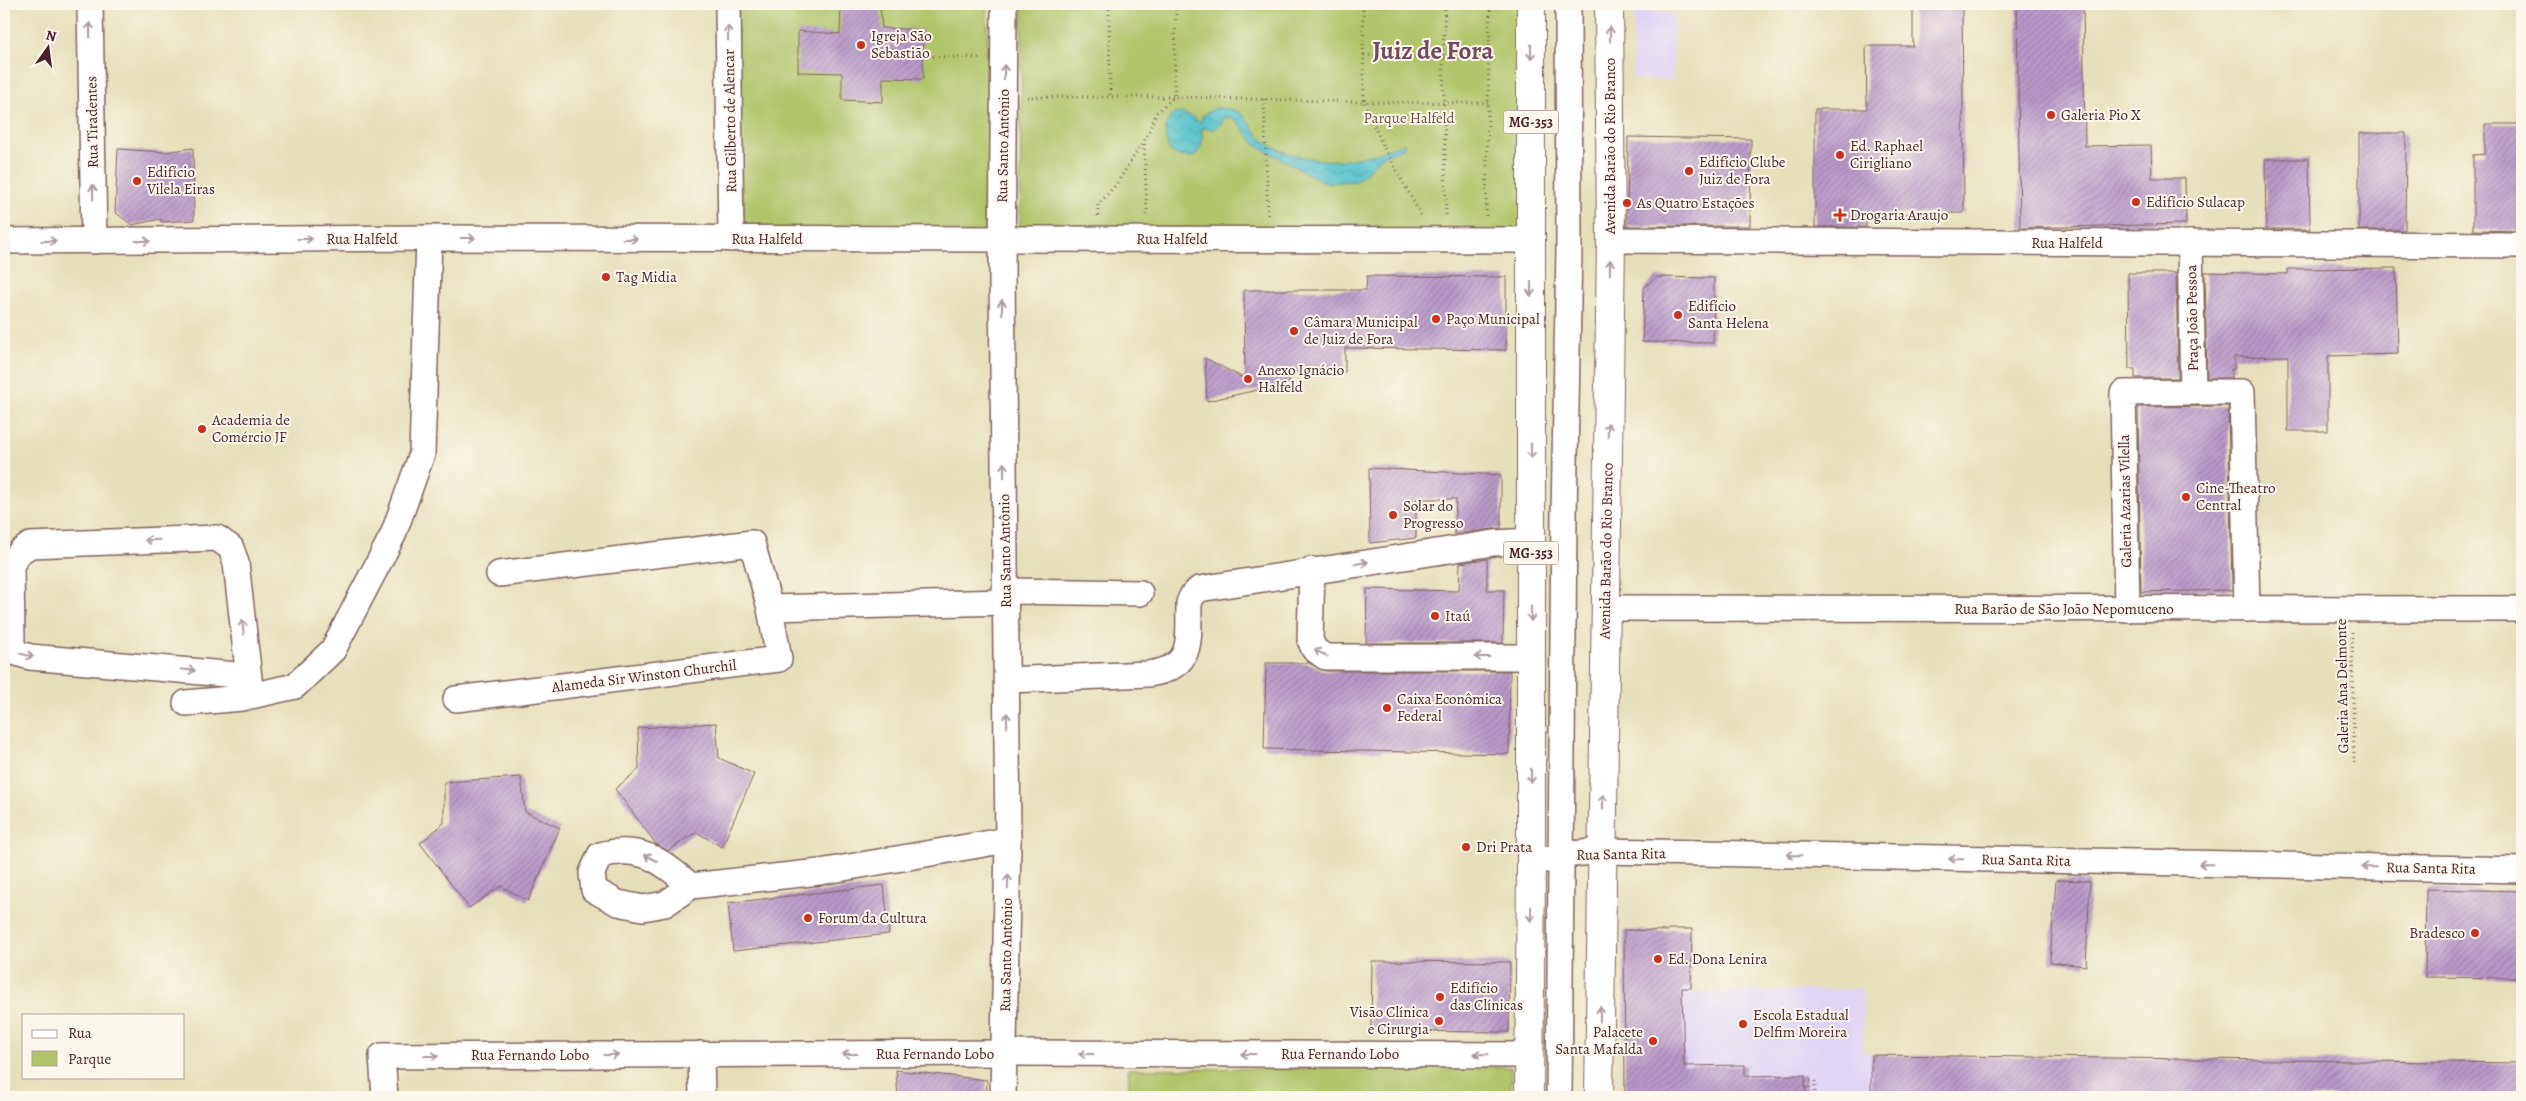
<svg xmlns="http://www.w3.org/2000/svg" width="2526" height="1101" viewBox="0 0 2526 1101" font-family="Alegreya,serif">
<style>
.built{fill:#e0d4f4}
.green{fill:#b0c469;stroke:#7d724a}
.water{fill:url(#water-waves);stroke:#4f707a}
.building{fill:url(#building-hatch)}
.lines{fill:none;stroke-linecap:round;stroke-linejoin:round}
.minor-casing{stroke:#81625d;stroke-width:28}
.major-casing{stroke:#81625d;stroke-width:30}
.path{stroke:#81625d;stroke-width:3;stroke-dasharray:1 4;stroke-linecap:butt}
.minor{stroke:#fff;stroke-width:25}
.major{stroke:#fff;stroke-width:28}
.oneway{stroke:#ae9aa0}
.poi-dot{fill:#c8321e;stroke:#fbf7ec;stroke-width:2}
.labels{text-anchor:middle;stroke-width:4;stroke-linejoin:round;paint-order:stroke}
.shield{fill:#fbf7ec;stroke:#7f6065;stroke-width:1}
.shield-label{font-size:14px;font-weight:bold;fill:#4a1f2b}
.poi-label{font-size:15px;fill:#4a1f2b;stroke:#fbf7ec;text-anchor:start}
.park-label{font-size:15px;fill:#69513e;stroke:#fbf7ec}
.street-label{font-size:15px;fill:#4a1f2b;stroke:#fbf7ec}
.town-label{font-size:25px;font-weight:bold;fill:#714a62;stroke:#fbf7ec}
</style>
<defs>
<pattern id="water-waves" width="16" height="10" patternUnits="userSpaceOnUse" patternTransform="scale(1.25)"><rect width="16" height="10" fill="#54c2ca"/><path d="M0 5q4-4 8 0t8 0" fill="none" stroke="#4ba6ae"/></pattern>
<pattern id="building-hatch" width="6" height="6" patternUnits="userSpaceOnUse" patternTransform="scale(1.25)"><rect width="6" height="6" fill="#b99ac9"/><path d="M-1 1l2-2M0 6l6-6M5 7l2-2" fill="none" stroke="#987da3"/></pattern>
</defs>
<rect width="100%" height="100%" fill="#fbf7ec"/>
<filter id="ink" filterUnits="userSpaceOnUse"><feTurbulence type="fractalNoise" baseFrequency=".02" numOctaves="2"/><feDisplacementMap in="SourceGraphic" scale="10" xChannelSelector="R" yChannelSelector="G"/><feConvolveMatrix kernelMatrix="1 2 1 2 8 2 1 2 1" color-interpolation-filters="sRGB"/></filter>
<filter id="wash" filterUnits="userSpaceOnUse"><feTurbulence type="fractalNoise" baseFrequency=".0096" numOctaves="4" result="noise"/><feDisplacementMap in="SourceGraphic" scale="20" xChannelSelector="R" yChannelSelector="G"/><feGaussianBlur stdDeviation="1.12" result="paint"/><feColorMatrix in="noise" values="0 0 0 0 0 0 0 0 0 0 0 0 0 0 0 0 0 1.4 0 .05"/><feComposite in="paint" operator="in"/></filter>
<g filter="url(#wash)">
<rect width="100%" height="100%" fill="#e6dfbb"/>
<g class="built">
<path d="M1634 12 1674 13 1672 80 1633 79Z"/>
<path d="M1624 987 1691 988 1692 992 1862 989 1863 1050 1871 1055V1097H1625Z"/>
</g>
<g class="green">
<path d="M736 4H987L988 233H736Z"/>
<path d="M1022 4H1523V233L1020 227Z"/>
<path d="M1511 1067V1097H1130L1128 1069Z"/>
</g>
<path class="water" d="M1216 108C1247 108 1244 120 1261 138 1271 148 1286 153 1299 156 1343 166 1363 158 1404 143L1405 147 1381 157 1363 176 1355 181 1325 183 1256 145 1238 122 1230 117 1223 119 1222 123 1215 129 1202 128V145L1195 156C1184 159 1177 156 1168 149 1167 142 1164 133 1166 126 1171 106 1190 113 1200 123L1203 115Z"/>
<g id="blocks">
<g class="building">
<path d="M841 4H880L882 28 923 30V79L883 78V102L842 100V73L798 72V31L840 34Z"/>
<path d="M1913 4H1962L1964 213 1866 214V227H1815V109H1867L1866 46H1913Z"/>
<path d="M2017 4H2083L2085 146 2151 145 2152 178H2185L2186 224 2020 228Z"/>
<path d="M2485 124H2522V231L2473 230V155L2485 154Z"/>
<path d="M2359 133H2406L2405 230H2359Z"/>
<path d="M1628 137 1751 139 1750 226H1627Z"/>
<path d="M193 148 194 220 161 222V219L132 225 115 212 118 149 165 152Z"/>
<path d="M2265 159H2309L2310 229H2266Z"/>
<path d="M2396 268 2398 354 2328 356V431H2288V356L2234 357V369H2231V378H2207L2205 272 2288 274V269Z"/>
<path d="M2128 273H2176L2178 378H2135V369H2129Z"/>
<path d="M1367 276 1506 277V350L1345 348V372H1287L1290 383 1207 401 1205 358 1245 379 1244 290H1366Z"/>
<path d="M1656 277 1714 278 1713 343 1642 342 1644 288Z"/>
<path d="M2228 406 2232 590 2141 592 2138 407Z"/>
<path d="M1369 468 1501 475V528L1454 534 1456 499H1416V538L1370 543Z"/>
<path d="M1487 559V590H1504L1503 643H1366L1367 589 1459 591 1460 563Z"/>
<path d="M1266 663H1309L1325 671H1510L1509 754 1264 749Z"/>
<path d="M716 723 719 758 754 774 722 847 696 832 668 851 656 844 615 789 639 769 638 728Z"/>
<path d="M521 777 525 812 560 828 528 901 501 886 469 908 420 843 444 823V782Z"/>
<path d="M2056 880 2090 881 2086 966 2050 962Z"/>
<path d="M884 885 889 934 733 951 728 903Z"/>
<path d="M2426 889 2522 891V978L2425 977Z"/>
<path d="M1668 929H1692L1691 988H1682L1684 1066 1745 1065V1076L1805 1075 1806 1097H1625L1624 930 1668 931Z"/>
<path d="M1372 961 1510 962 1509 1032 1371 1031Z"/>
<path d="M1871 1055 2522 1063V1097H1871Z"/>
<path d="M896 1070 987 1080 986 1097H898Z"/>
</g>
</g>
</g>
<g filter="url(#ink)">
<use href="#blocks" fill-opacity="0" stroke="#81625d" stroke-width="1"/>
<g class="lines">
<g class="minor-casing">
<g id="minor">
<path d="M90 4 94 241"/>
<path d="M728 4 731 239"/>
<path d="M1611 240 2522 245"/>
<path d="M4 241 429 238 1531 240"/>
<path d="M2193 392H2242L2247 609"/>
<path d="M1312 570 1310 640 1314 649 1325 657H1531"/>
<path d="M499 574 752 543 770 608"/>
<path d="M1005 591 1140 593"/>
<path d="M1606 608 2522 609"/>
<path d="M2127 609 2123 393 2193 392 2190 243"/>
<path d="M248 676 30 657 17 653 12 645 11 565 20 552 30 545 217 538 231 548 236 563 251 696"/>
<path d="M1007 680 1148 674C1195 668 1188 641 1189 603L1192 596 1199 589 1494 543 1531 541"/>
<path d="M456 699 779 659 770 608 1006 602"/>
<path d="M186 703 242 698 295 686 333 650 393 535 422 454 429 238"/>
<path d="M1546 860 1562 855 1602 851 2522 870"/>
<path d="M691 886C661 861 641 844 600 855L592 873 594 890 618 903 643 908 665 904 691 886 820 872 1008 840"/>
<path d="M701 1054 702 1097"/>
<path d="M385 1097 382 1056 1004 1053 1529 1055"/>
<path d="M1003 1097 1008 840 1002 278 1004 4"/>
<path d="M1559 1097 1564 515 1569 248 1568 4"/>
</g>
</g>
<g class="major-casing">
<g id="major">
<path d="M1529 1097 1531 865V4"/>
<path d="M1599 1097 1611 240 1609 4"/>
</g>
</g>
<g class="path">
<path d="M1109 4 1110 96"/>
<path d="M1176 4 1174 97 1364 102 1363 4"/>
<path d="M1405 4 1490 5"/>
<path d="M1445 4 1443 56 1446 216"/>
<path d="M1364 55 1489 59"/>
<path d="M923 56 980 58"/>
<path d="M1027 97H1174"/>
<path d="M1264 99 1268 216"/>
<path d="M1147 215 1144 142 1157 112 1174 97"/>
<path d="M1421 215 1383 146 1364 102 1488 103"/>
<path d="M1098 216V205L1115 186 1143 142"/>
<path d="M1486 216 1490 4"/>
<path d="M2352 632 2354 764"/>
<path d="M1805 1081H1815V1094H1809V1083"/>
</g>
<use href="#minor" class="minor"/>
<use href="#major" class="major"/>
</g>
<defs><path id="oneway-shaft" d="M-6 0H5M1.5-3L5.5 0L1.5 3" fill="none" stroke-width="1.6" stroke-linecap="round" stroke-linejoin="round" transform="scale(1.25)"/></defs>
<g class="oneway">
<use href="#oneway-shaft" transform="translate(90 30) rotate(-91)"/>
<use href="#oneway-shaft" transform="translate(728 33) rotate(-91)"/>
<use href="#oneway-shaft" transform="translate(1610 34) rotate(-90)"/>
<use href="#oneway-shaft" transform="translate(1531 52) rotate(90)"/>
<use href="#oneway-shaft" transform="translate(1004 72) rotate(-89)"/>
<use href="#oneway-shaft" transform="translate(93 192) rotate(-91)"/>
<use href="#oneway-shaft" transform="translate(468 238)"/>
<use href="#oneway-shaft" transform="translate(305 239)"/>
<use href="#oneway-shaft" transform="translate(630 239)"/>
<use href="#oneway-shaft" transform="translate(49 241)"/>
<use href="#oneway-shaft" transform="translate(143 241)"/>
<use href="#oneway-shaft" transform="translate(1610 267) rotate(-89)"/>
<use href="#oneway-shaft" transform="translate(1531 289) rotate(90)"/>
<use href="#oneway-shaft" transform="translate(1002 307) rotate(-91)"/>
<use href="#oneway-shaft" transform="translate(1608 430) rotate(-89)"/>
<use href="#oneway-shaft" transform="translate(1531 451) rotate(90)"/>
<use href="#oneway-shaft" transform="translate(1004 470) rotate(-91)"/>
<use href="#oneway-shaft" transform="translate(152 540) rotate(178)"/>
<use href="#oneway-shaft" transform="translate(1361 563) rotate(-9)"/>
<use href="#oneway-shaft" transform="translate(1531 614) rotate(90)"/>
<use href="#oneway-shaft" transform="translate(243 627) rotate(-96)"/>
<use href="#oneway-shaft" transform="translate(1321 653) rotate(-152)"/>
<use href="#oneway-shaft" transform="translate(26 655) rotate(13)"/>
<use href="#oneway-shaft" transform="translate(1482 657) rotate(-180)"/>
<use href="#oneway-shaft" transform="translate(188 670) rotate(5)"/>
<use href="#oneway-shaft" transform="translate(1007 720) rotate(-91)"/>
<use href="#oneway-shaft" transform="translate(1531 776) rotate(90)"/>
<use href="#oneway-shaft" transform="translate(1603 802) rotate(-89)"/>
<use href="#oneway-shaft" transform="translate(1794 855) rotate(-179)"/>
<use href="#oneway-shaft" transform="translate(651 858) rotate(-154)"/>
<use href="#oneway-shaft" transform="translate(1956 859) rotate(-179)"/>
<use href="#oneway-shaft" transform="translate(2206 864) rotate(-179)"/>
<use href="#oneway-shaft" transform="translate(2369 867) rotate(-179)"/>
<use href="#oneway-shaft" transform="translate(1008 882) rotate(-89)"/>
<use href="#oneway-shaft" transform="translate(1531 914) rotate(91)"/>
<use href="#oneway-shaft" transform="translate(1600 1014) rotate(-89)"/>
<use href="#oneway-shaft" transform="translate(850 1054) rotate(180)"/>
<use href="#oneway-shaft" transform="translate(1086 1054) rotate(-180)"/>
<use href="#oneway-shaft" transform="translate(1248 1054) rotate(-180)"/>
<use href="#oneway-shaft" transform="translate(1481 1054) rotate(-179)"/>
<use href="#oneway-shaft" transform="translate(611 1055)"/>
<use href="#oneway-shaft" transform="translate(431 1056)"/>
</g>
</g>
<g class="poi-dot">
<circle cx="861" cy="45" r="5"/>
<circle cx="2051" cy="115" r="5"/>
<circle cx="1840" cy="155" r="5"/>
<circle cx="1689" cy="171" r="5"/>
<circle cx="137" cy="181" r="5"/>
<circle cx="2136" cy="202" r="5"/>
<circle cx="1627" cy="203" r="5"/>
<path d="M1837.5 207.5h5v5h5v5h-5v5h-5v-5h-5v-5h5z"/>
<circle cx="606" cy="277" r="5"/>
<circle cx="1678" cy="315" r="5"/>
<circle cx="1436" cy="319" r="5"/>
<circle cx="1294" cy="331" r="5"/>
<circle cx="1248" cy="379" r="5"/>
<circle cx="202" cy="429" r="5"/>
<circle cx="2186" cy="497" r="5"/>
<circle cx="1393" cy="515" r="5"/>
<circle cx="1435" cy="616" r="5"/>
<circle cx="1387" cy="708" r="5"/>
<circle cx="1466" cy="847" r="5"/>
<circle cx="808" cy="918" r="5"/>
<circle cx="2475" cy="933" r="5"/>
<circle cx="1658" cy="959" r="5"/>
<circle cx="1440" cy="997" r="5"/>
<circle cx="1439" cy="1021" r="5"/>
<circle cx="1743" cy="1024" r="5"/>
<circle cx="1653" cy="1041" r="5"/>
</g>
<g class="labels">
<g class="shield">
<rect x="1503.5" y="110.5" width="55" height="23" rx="4"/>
<rect x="1503.5" y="541.5" width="55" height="23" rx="4"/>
</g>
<g class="shield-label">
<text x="1531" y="127">MG-353</text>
<text x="1531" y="558">MG-353</text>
</g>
<g class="poi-label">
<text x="871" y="41">Igreja São<tspan x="871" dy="17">Sebastião</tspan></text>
<text x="2061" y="120">Galeria Pio X</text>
<text x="1850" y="151">Ed. Raphael<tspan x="1850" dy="17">Cirigliano</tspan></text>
<text x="1699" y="167">Edifício Clube<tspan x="1699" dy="17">Juiz de Fora</tspan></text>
<text x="147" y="177">Edifício<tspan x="147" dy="17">Vilela Eiras</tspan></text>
<text x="2146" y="207">Edifício Sulacap</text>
<text x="1637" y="208">As Quatro Estações</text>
<text x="1850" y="220">Drogaria Araujo</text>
<text x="616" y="282">Tag Midia</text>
<text x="1688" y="311">Edifício<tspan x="1688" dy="17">Santa Helena</tspan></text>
<text x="1446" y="324">Paço Municipal</text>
<text x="1304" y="327">Câmara Municipal<tspan x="1304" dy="17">de Juiz de Fora</tspan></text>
<text x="1258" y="375">Anexo Ignácio<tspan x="1258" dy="17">Halfeld</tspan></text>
<text x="212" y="425">Academia de<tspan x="212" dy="17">Comércio JF</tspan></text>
<text x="2196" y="493">Cine-Theatro<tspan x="2196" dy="17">Central</tspan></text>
<text x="1403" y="511">Solar do<tspan x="1403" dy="17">Progresso</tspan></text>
<text x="1445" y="621">Itaú</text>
<text x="1397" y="704">Caixa Econômica<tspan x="1397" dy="17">Federal</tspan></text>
<text x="1476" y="852">Dri Prata</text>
<text x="818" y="923">Forum da Cultura</text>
<text x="2465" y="938" text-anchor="end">Bradesco</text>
<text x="1668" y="964">Ed. Dona Lenira</text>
<text x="1450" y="993">Edifício<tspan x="1450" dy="17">das Clínicas</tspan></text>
<text x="1429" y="1017" text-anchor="end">Visão Clínica<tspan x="1429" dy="17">e Cirurgia</tspan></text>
<text x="1753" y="1020">Escola Estadual<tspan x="1753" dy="17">Delfim Moreira</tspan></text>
<text x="1643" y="1037" text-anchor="end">Palacete<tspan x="1643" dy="17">Santa Mafalda</tspan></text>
</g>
<g class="park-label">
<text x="1409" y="123">Parque Halfeld</text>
</g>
<g class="street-label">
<text transform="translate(730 121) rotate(-91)" y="5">Rua Gilberto de Alencar</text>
<text transform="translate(92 122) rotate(-91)" y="5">Rua Tiradentes</text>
<text transform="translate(1003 146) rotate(-89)" y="5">Rua Santo Antônio</text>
<text transform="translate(1610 146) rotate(-90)" y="5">Avenida Barão do Rio Branco</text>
<text x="362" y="244">Rua Halfeld</text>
<text x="767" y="244">Rua Halfeld</text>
<text x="1172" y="244">Rua Halfeld</text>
<text x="2067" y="248">Rua Halfeld</text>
<text transform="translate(2192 318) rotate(-91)" y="5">Praça João Pessoa</text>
<text transform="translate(2125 501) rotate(-91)" y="5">Galeria Azarias Vilella</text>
<text transform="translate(1005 551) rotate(-91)" y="5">Rua Santo Antônio</text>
<text transform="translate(1606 551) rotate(-89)" y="5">Avenida Barão do Rio Branco</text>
<text x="2064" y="614">Rua Barão de São João Nepomuceno</text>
<text transform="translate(644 676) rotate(-7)" y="5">Alameda Sir Winston Churchil</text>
<text transform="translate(2342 686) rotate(-91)" y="5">Galeria Ana Delmonte</text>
<text transform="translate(1621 854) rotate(-1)" y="5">Rua Santa Rita</text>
<text transform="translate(2026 860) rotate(1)" y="5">Rua Santa Rita</text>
<text transform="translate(2431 868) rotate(1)" y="5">Rua Santa Rita</text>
<text transform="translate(1006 955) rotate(-89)" y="5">Rua Santo Antônio</text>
<text x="935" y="1059">Rua Fernando Lobo</text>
<text x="1340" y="1059">Rua Fernando Lobo</text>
<text x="530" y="1060">Rua Fernando Lobo</text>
</g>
<g class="town-label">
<text x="1433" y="59">Juiz de Fora</text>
</g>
</g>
<rect width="2526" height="1101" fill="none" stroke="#fbf7ec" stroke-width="20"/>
<rect x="22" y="1014" width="162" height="65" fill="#fbf7ec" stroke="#b4a19f"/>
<rect x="32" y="1030" width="25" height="8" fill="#ffffff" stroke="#b4a19f"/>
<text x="68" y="1038" font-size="15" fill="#4a1f2b">Rua</text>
<rect x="32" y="1051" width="25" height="15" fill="#b0c469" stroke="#b4a19f"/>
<text x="68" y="1064" font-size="15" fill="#4a1f2b">Parque</text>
<g transform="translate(48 48) rotate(14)" stroke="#fbf7ec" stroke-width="4" paint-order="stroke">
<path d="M0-4L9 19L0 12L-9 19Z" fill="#4a1f2b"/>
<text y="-8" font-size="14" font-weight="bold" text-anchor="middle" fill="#4a1f2b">N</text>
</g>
</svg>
